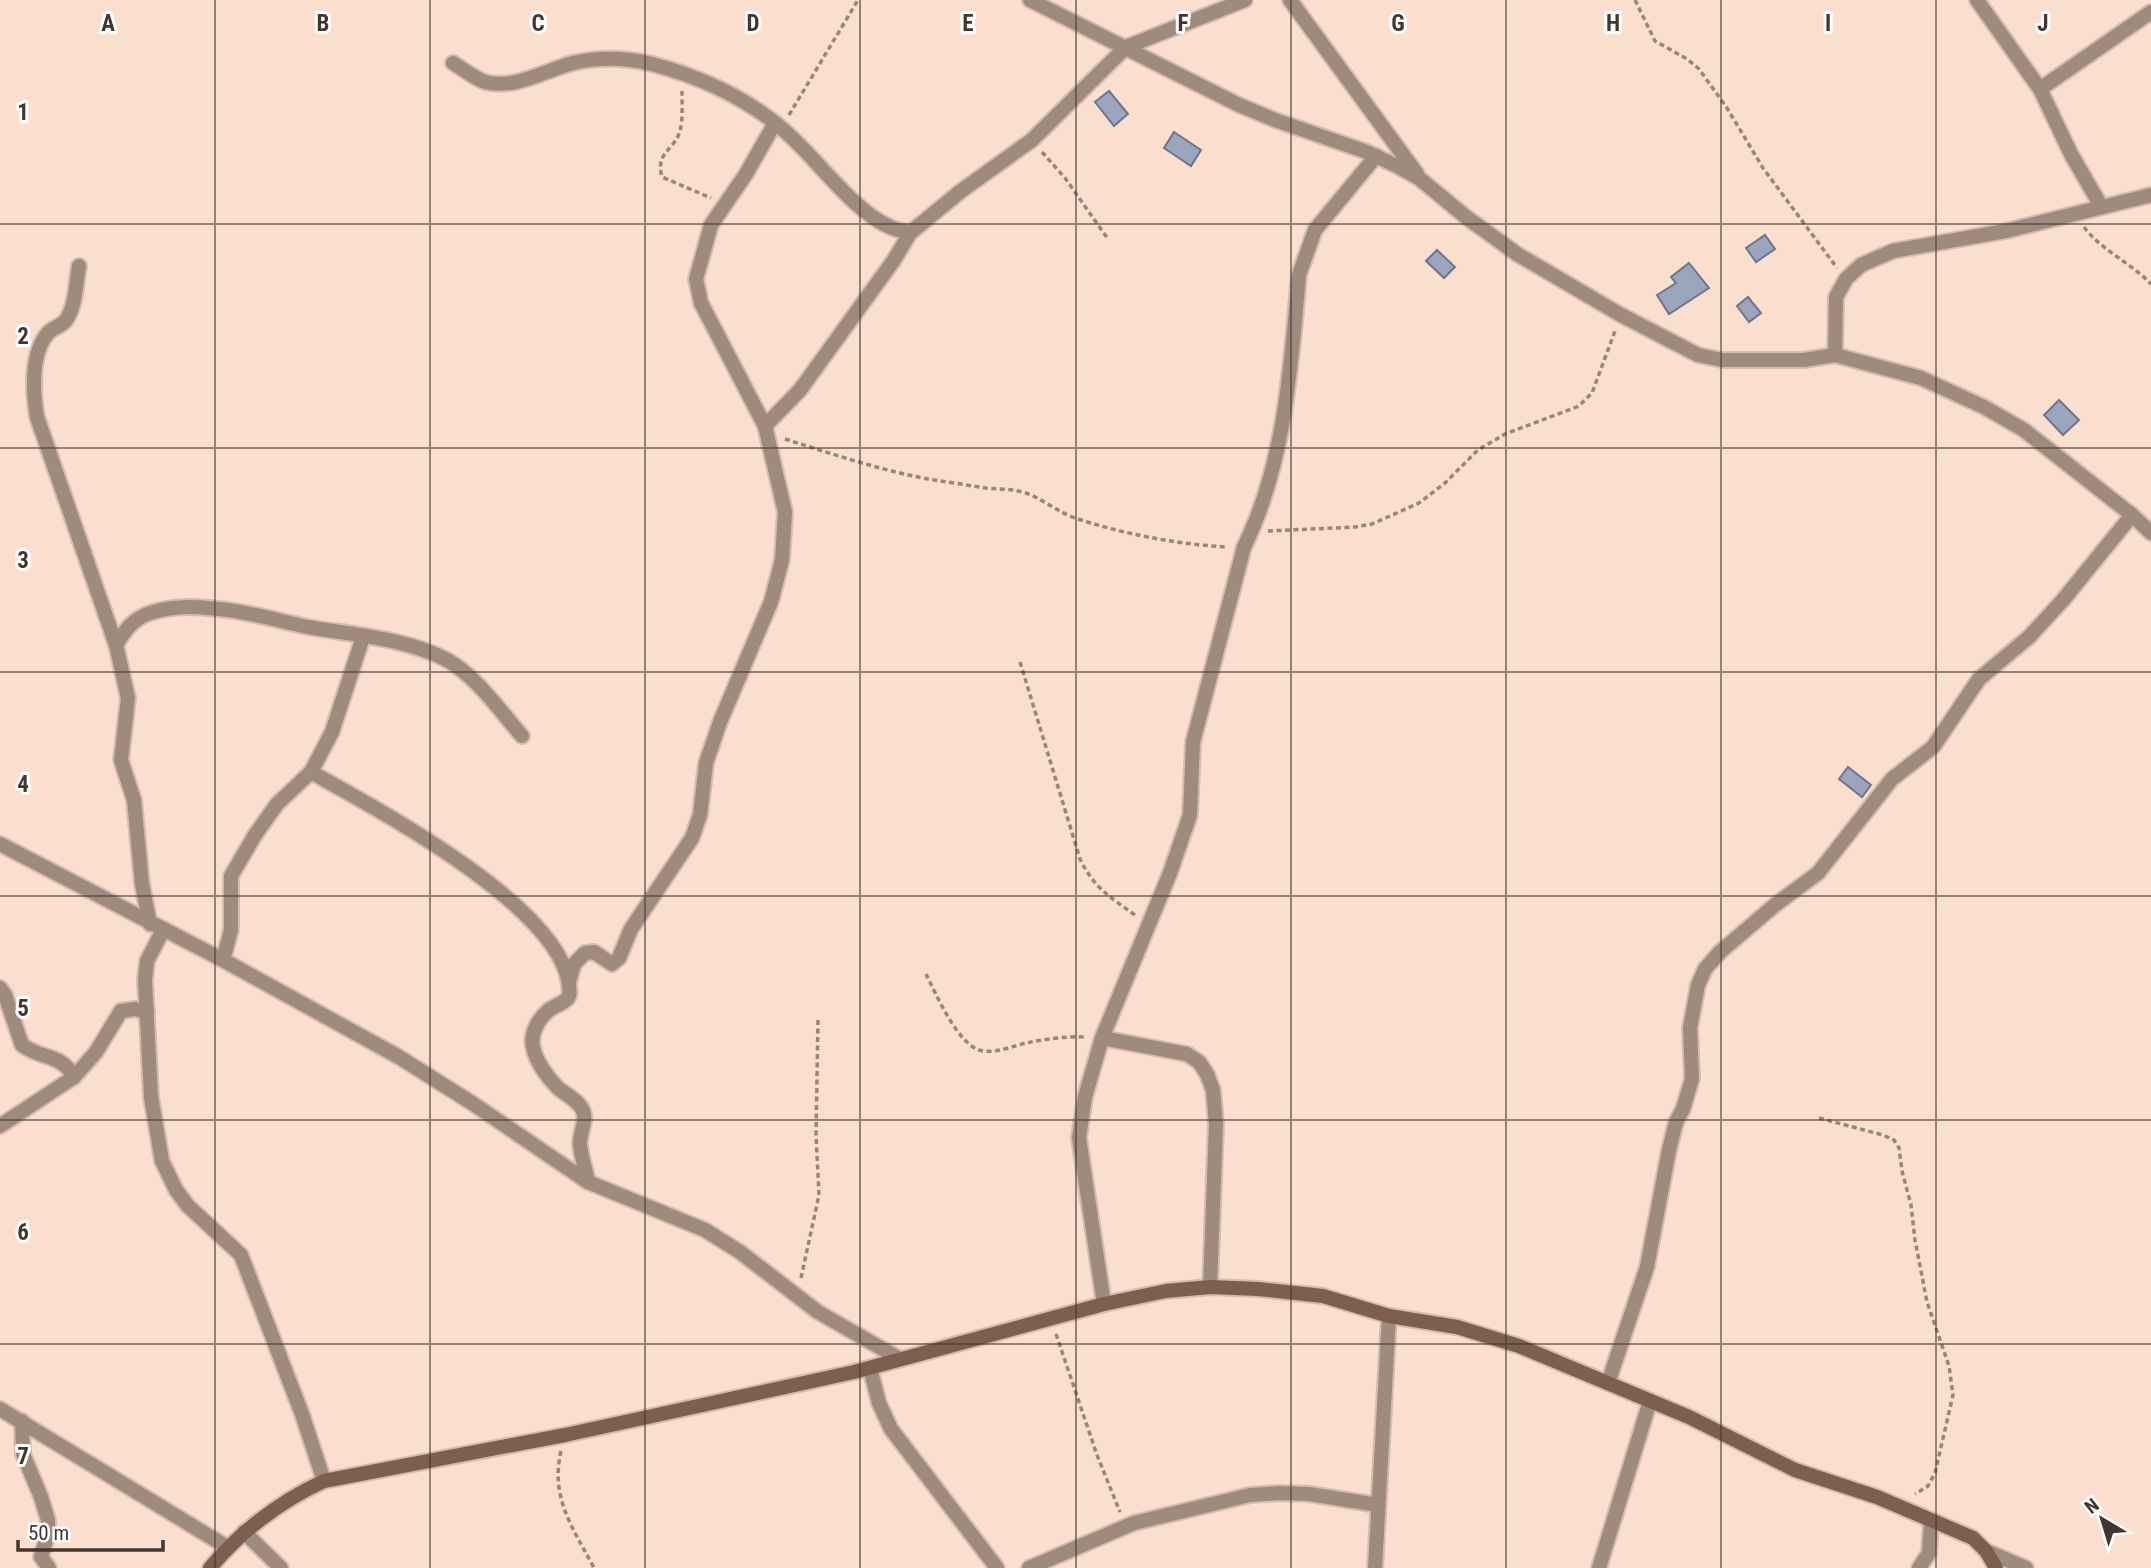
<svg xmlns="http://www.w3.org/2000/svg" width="2151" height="1568" viewBox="0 0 2151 1568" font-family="'Roboto Condensed',sans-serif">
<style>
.building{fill:#9ba5be;stroke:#6d768d;stroke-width:2}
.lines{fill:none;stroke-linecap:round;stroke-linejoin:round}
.street-casing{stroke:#d5bcae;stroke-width:18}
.secondary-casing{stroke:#d5bcae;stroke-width:18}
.path{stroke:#98857b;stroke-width:3.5;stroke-dasharray:5 3.5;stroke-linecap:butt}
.street{stroke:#9f8a7e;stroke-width:14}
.secondary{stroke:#7c5f4e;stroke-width:14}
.grid{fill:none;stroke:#413630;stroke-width:2;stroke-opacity:0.55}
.grid-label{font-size:23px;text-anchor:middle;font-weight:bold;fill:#413630;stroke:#fff;stroke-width:6;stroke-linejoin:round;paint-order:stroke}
</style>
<rect width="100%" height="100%" fill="#fadece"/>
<g class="building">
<path d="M1109 91 1128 114 1114 126 1095 102Z"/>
<path d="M1174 132 1201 150 1191 166 1164 148Z"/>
<path d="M1765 235 1775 249 1756 262 1746 248Z"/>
<path d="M1437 250 1455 267 1444 278 1426 261Z"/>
<path d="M1689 263 1709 288 1669 314 1657 295 1676 283 1671 277Z"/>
<path d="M1748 297 1761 313 1749 322 1737 306Z"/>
<path d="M2059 400 2079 420 2063 435 2044 415Z"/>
<path d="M1848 767 1871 785 1862 797 1839 779Z"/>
</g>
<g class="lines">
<g class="street-casing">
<g id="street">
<path d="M1030 0 1239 105 1275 120 1367 152 1397 166 1420 179 1466 217 1517 254 1621 315 1698 355 1722 360H1804L1835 355 1921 378 1984 407 2024 430 2132 515 2151 533"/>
<path d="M1290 0 1417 174"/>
<path d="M1977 0 2040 89 2071 154 2101 206"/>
<path d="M453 63C463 69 474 78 485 82 514 90 546 70 573 63 598 57 627 58 652 64 697 76 744 97 780 127 814 154 851 210 890 227 896 230 904 231 910 233"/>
<path d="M2040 89 2151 12"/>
<path d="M79 266C76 282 76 306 66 320 62 326 54 327 49 332 30 352 33 393 37 417L116 645 128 698 121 760 134 800 142 884 150 924"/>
<path d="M1835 355 1836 297 1846 279 1861 265 1893 251 2006 231 2151 195"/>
<path d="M765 426 800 390 894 260 910 233 961 191 1032 140 1126 47 1245 0"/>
<path d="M116 645C125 630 133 619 150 613 168 607 189 606 208 608 242 610 275 620 308 627 353 635 406 638 447 660 475 675 501 712 522 736"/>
<path d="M311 772C377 809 558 905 569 984 569 989 571 995 567 999 562 1004 554 1006 549 1010 538 1019 530 1034 533 1047 536 1062 548 1078 558 1088 566 1095 582 1102 584 1114 586 1123 579 1135 580 1145 581 1157 586 1170 588 1182"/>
<path d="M0 844 223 960 399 1057 475 1105 588 1182 705 1230 740 1252 818 1312 900 1359"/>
<path d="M163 930 147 961 145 980 151 1097 162 1161 176 1190 188 1206 241 1255 302 1414 324 1481"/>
<path d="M223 960 231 930V876L255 835 277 804 311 772 332 732 363 637"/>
<path d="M569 982 574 964 585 953 594 952 612 964 619 958 631 929 692 838 700 815 706 763 720 722 771 602 782 560 785 512 765 426 701 303 696 279 711 225 746 174 775 123"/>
<path d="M0 988 5 995 22 1045C42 1060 61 1053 74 1077"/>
<path d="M1102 1038 1187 1054 1199 1062 1207 1074 1213 1090 1216 1124 1210 1287"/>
<path d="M0 1126 74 1077 96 1052 121 1011 135 1009 147 1012"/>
<path d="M1104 1304 1079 1138 1085 1097 1102 1038 1170 873 1190 815 1193 742 1244 547C1285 464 1291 366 1299 275L1315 230 1376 156"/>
<path d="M870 1368 879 1403 891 1429 997 1568"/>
<path d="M1608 1383 1647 1267 1669 1150 1676 1122 1683 1109 1692 1079 1690 1028 1698 985 1705 969 1720 952 1775 905 1818 873 1892 779 1933 747 1979 679 2029 637 2063 600 2132 515"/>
<path d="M0 1409 227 1547"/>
<path d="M22 1421 23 1454 41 1497 48 1520V1533L41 1557 49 1568"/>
<path d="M244 1532 281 1568"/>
<path d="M1986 1551 2026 1568"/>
<path d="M1029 1568 1134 1523 1250 1495 1279 1493 1309 1494 1378 1505"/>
<path d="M1375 1568 1389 1316"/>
<path d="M1599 1568 1650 1401"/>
<path d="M1919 1568 1929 1553 1931 1521"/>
</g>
</g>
<g class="secondary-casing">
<path id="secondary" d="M210 1568C242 1530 279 1502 324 1481L565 1435 854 1372 1104 1304 1166 1291 1210 1287 1258 1289 1323 1296 1389 1316 1457 1327 1519 1346 1689 1417 1795 1470 1877 1497 1973 1538 1986 1551 1996 1568"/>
</g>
<g class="path">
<path d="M1635 0 1655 41 1687 59 1699 69 1727 108 1763 168 1837 268"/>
<path d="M682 91C682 103 683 120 680 131 674 151 655 152 662 177L711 198"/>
<path d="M789 115 858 0"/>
<path d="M1042 152 1065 178 1108 239"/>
<path d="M2084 227C2102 251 2130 262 2151 284"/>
<path d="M785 439C832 454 880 470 928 479 947 482 967 485 986 488 997 489 1008 489 1018 491 1039 495 1055 511 1075 518 1123 534 1176 544 1226 547"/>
<path d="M1268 531 1355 527 1372 524 1419 503 1445 483 1478 450 1505 434 1579 406 1592 393 1615 331"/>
<path d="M1020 662 1080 859C1094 888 1110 897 1135 915"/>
<path d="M926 974C936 994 959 1048 983 1051 997 1053 1013 1046 1026 1043 1045 1039 1067 1036 1086 1037"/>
<path d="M1819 1118 1883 1135 1894 1140 1899 1148 1902 1171 1911 1205 1915 1240 1927 1302 1949 1366 1953 1395 1935 1473 1928 1486 1915 1494"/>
<path d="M801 1278 819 1195 816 1135 818 1019"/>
<path d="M1056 1334 1097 1455 1120 1512"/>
<path d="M561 1451C550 1498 573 1528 594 1568"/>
</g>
<use href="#street" class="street"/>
<use href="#secondary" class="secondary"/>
</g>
<path class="grid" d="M215 0V1568M430 0V1568M645 0V1568M860 0V1568M1076 0V1568M1291 0V1568M1506 0V1568M1721 0V1568M1936 0V1568M0 224H2151M0 448H2151M0 672H2151M0 896H2151M0 1120H2151M0 1344H2151"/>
<g class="grid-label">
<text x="108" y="31">A</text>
<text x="323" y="31">B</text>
<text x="538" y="31">C</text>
<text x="753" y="31">D</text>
<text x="968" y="31">E</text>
<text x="1183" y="31">F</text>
<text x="1398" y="31">G</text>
<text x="1613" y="31">H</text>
<text x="1828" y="31">I</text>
<text x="2043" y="31">J</text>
<text x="23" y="120">1</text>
<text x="23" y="344">2</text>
<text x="23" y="568">3</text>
<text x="23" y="792">4</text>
<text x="23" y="1016">5</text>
<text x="23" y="1240">6</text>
<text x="23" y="1464">7</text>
</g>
<g transform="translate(2102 1519) rotate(322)" stroke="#ffffff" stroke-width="5" paint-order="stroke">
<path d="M0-5L12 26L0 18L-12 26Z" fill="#413630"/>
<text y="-10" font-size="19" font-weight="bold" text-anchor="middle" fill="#413630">N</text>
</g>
<path d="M18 1540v10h145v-10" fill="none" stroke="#413630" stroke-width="3.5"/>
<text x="28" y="1540" font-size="21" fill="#413630" stroke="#ffffff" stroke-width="5" paint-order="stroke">50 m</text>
</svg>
